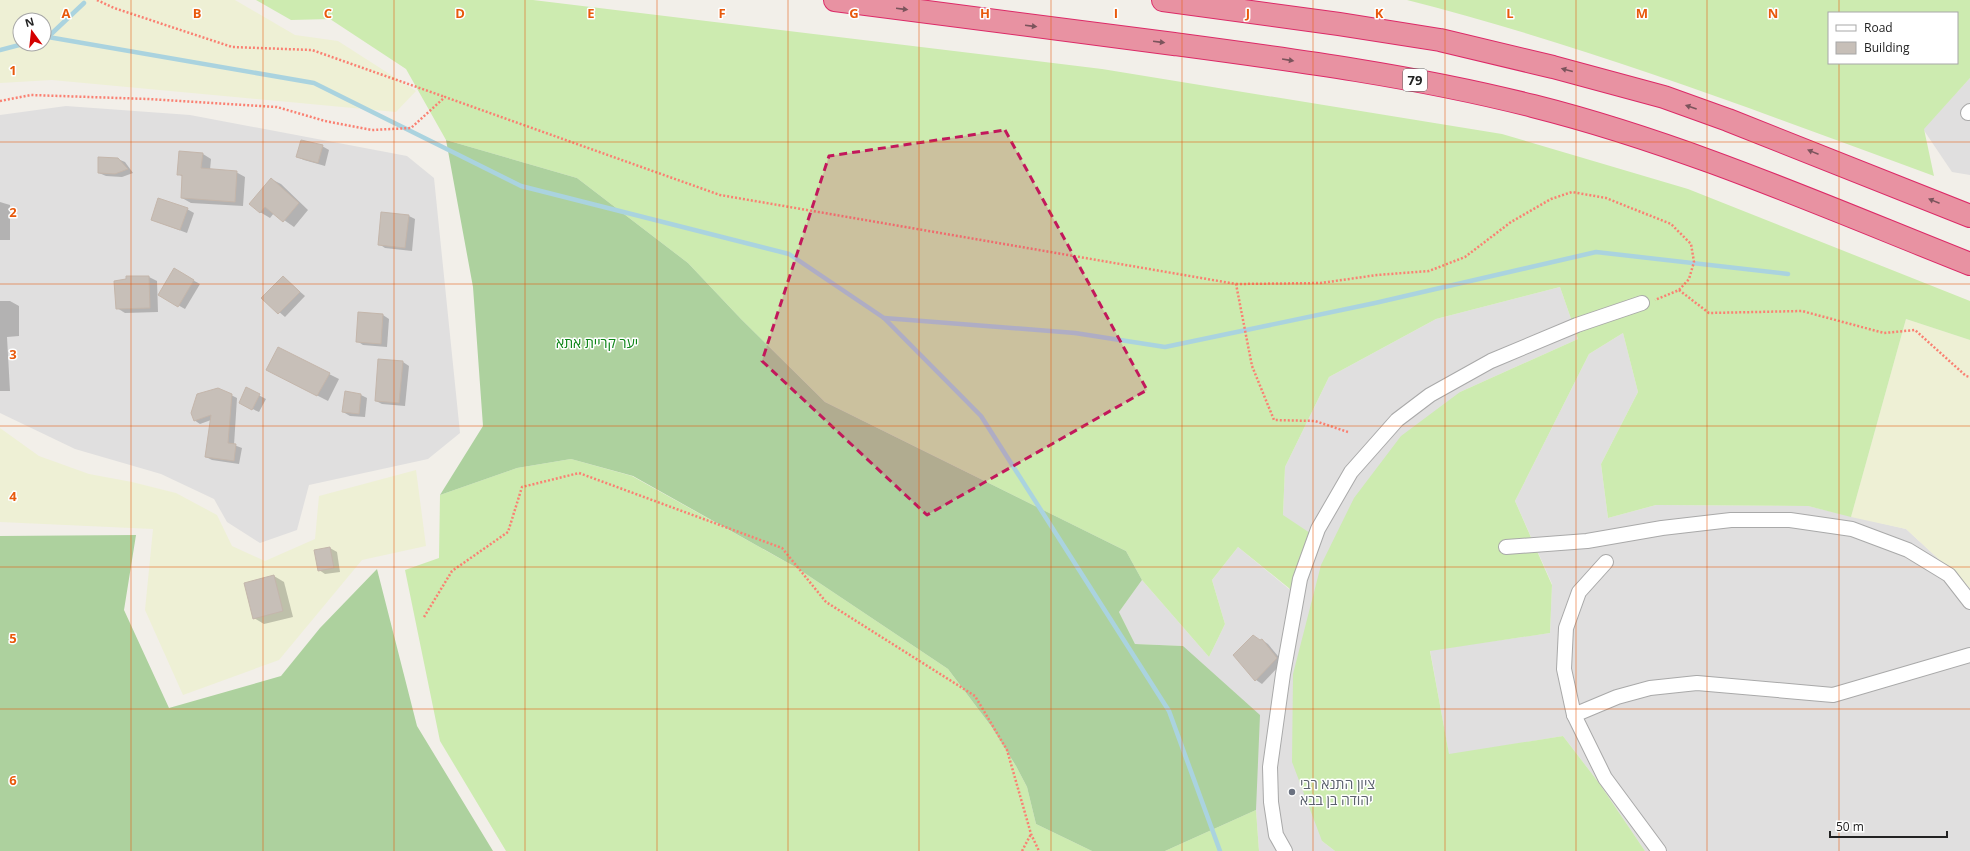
<svg xmlns="http://www.w3.org/2000/svg" width="1970" height="851" viewBox="0 0 1970 851" font-family="'Open Sans',Heebo,sans-serif">
<style>
.residential{fill:#e0dfdf}
.farmland{fill:#eef0d5;fill-rule:evenodd}
.grass{fill:#cdebb0;fill-rule:evenodd}
.forest{fill:#add19e}
.shadow{fill:#0003}
.lines{fill:none;stroke-linecap:round;stroke-linejoin:round}
.stream{stroke:#aad3df;stroke-width:4.5}
.building{fill:#c7bfb8;stroke:#c4b6ab}
.street-casing{stroke:#a9a9a9;stroke-width:16}
.highway-casing{stroke:#dc2a67;stroke-width:24}
.path{stroke:#fa8072;stroke-width:2.5;stroke-dasharray:2 2;stroke-linecap:butt}
.street{stroke:#fff;stroke-width:14}
.highway{stroke:#e892a2;stroke-width:22}
.oneway{fill:#7b545c}
.marked{fill:#c2185b;fill-opacity:0.2;stroke:#c2185b;stroke-width:3;stroke-dasharray:8 5;stroke-linejoin:round}
.grid{fill:none;stroke:#e8590c;stroke-width:1;stroke-opacity:0.55}
.worship-dot{fill:#6b7280;stroke:#fff;stroke-width:1.5}
.labels{text-anchor:middle;stroke-width:3;stroke-linejoin:round;paint-order:stroke}
.shield{fill:#fff;stroke:#646464;stroke-width:1}
.shield-label{font-size:13px;font-weight:bold;fill:#222}
.park-label{font-size:14px;fill:#0c8416;stroke:#fff}
.worship-label{font-size:14px;fill:#5b616d;stroke:#fff;text-anchor:start}
.grid-label{font-size:13px;text-anchor:middle;font-weight:bold;fill:#e8590c;stroke:#fff;stroke-width:3;stroke-linejoin:round;paint-order:stroke}
</style>
<rect width="100%" height="100%" fill="#f2efe9"/>
<g class="residential">
<path d="M1970 78V175L1952 172 1923 129Z"/>
<path d="M66 106 190 115 407 156 434 178 460 433 428 459 309 485 297 530 260 543 227 522 214 499 161 474 75 449 0 413V115Z"/>
<path d="M1560 287 1578 339 1460 392 1322 841 1335 851H1259L1256 810 1183 646 1135 644 1119 612 1142 580 1209 657 1225 624 1212 580 1238 547 1289 589 1283 515 1285 467 1329 377 1436 319Z"/>
<path d="M1623 333 1638 392 1601 464 1608 518 1656 505 1808 506 1906 529 1970 588V851H1645L1599 783 1563 736 1449 755 1430 650 1550 633 1552 584 1515 501 1589 354Z"/>
</g>
<g class="farmland">
<path d="M0 0H235L295 35 338 41 416 91 396 112 52 80 0 83ZM20 20H44V44H20Z"/>
<path d="M1906 319 1970 340V588L1906 529 1851 517Z"/>
<path d="M0 428 39 456 89 474 132 482 176 493 217 515 232 546 265 561 315 539 319 496 416 470 426 546 362 560 279 660 183 695 145 610 153 529 0 522Z"/>
</g>
<g class="grass">
<path d="M256 0H533L1102 69 1502 134 1688 189 1970 301V340L1906 319 1851 517 1808 506 1656 505 1608 518 1601 464 1638 392 1623 333 1589 354 1515 501 1552 585 1550 633 1430 651 1449 754 1563 736 1599 783 1645 851H1335L1322 841 1292 762 1293 674 1321 565 1354 498 1401 436 1460 392 1578 339 1560 287 1436 319 1329 377 1285 467 1283 515 1310 533 1290 589 1238 547 1212 580 1225 624 1209 657 1142 580 1126 551 825 402 741 319 688 263 577 178 446 140 406 69 330 19 291 20Z"/>
<path d="M1407 0H1970V78L1924 129 1934 176C1760 112 1587 46 1407 0ZM1829 13H1957V63H1829Z"/>
<path d="M571 459 632 476 797 568 948 669 991 726 1016 766 1027 787 1036 824 1092 851H506L440 741 405 570 439 558 440 495 517 468Z"/>
<path d="M1256 810 1259 851H1165Z"/>
</g>
<g class="forest">
<path d="M446 140 577 178 688 263 741 319 825 402 1126 551 1142 580 1119 612 1135 644 1183 646 1260 715 1256 810 1165 851H1092L1036 824 1027 787 1016 766 991 726 948 669 797 568 633 476 571 459 517 468 440 495 483 426 473 287Z"/>
<path d="M136 535 124 610 169 708 281 676 320 628 377 569 417 726 493 851H0V536Z"/>
</g>
<g class="shadow">
<path d="M322 146 329 150 325 166 304 160 297 157Z"/>
<path d="M203 154 211 159 210 170 236 172 245 177 243 206 191 203 182 198 183 177 178 174Z"/>
<path d="M118 159 125 162 133 173 122 177 106 176 99 173Z"/>
<path d="M271 179 281 184 308 210 294 227 274 213 270 218 260 212Z"/>
<path d="M0 202 10 205V240H0Z"/>
<path d="M187 209 194 213 187 233 152 220Z"/>
<path d="M409 216 415 219 412 251 385 248 379 244Z"/>
<path d="M174 270 200 284 185 309 160 295Z"/>
<path d="M149 277 157 281 158 312 125 313 117 308Z"/>
<path d="M283 277 305 296 285 317 263 298Z"/>
<path d="M0 301H10L19 306V336L7 337 10 391H0Z"/>
<path d="M383 315 389 319 387 347 363 345 357 341Z"/>
<path d="M403 362 409 366 405 406 382 404 376 401Z"/>
<path d="M329 374 339 379 328 401 277 375Z"/>
<path d="M247 389 266 399 259 412 246 406Z"/>
<path d="M231 395 237 398 234 445 242 448 239 464 212 460 206 457 211 420 200 424 194 420Z"/>
<path d="M361 395 367 398 365 417 350 416 343 412Z"/>
<path d="M330 548 337 552 340 572 325 574 319 570Z"/>
<path d="M274 576 284 582 293 617 264 624 254 618Z"/>
<path d="M1262 640 1268 644 1283 662 1262 684 1256 680 1235 655Z"/>
</g>
<g class="lines">
<g class="stream">
<path d="M48 37 84 3"/>
<path d="M44 38 48 37 314 83 521 186 789 254 884 318 981 416 1169 711 1220 851"/>
<path d="M0 50 23 44"/>
<path d="M884 318 1075 333 1165 347 1375 303 1596 252 1788 274"/>
</g>
</g>
<g class="building">
<path d="M301 140 323 145 318 163 296 157Z"/>
<path d="M179 151 203 153 201 168 237 171 235 202 181 198 182 175H177Z"/>
<path d="M98 157 118 158 128 169 115 174 98 173Z"/>
<path d="M271 178 299 203 283 222 265 207 260 213 249 204Z"/>
<path d="M158 198 188 208 180 230 151 220Z"/>
<path d="M381 212 409 215 405 248 378 245Z"/>
<path d="M174 268 194 280 178 307 158 295Z"/>
<path d="M126 276H149L150 308 116 309 114 281 126 279Z"/>
<path d="M283 276 300 292 278 314 261 298Z"/>
<path d="M358 312 383 314 381 344 356 342Z"/>
<path d="M278 347 330 373 317 396 266 370Z"/>
<path d="M378 359 403 361 399 403 375 401Z"/>
<path d="M246 387 260 394 252 410 239 403Z"/>
<path d="M218 388 232 394 228 443 236 444 234 461 205 457 211 415 194 421 191 413 197 394Z"/>
<path d="M345 391 361 394 359 414 342 412Z"/>
<path d="M330 547 334 568 318 571 314 550Z"/>
<path d="M274 575 283 611 253 619 244 583Z"/>
<path d="M1253 635 1260 640 1262 639 1277 658 1255 681 1233 655Z"/>
</g>
<g class="lines">
<g class="street-casing">
<g id="street">
<path d="M1968 113 1970 111"/>
<path d="M1506 547 1587 541 1662 528 1731 520H1790L1852 529 1908 550 1949 575 1970 602"/>
<path d="M1606 562 1579 592 1566 628 1564 669 1574 715 1605 778 1659 851"/>
<path d="M1574 715 1617 697 1650 688 1697 683 1833 695 1970 655"/>
<path d="M1285 851 1276 835 1271 802 1270 767 1283 674 1300 579 1318 529 1351 472 1397 420 1430 395 1491 361 1577 325 1642 303"/>
</g>
</g>
<g class="highway-casing">
<g id="highway">
<path d="M835 0C948 15 1061 30 1174 44 1294 60 1415 76 1533 106 1684 144 1826 207 1970 264"/>
<path d="M1163 0 1339 24 1440 40 1553 67 1664 97 1728 120 1970 216"/>
</g>
</g>
<g class="path">
<path d="M97 0 114 8 232 47 312 50 445 97"/>
<path d="M0 101 31 95 148 99 277 107 325 121 372 130 411 128 445 97 720 195 1236 284 1252 366 1274 420 1315 421 1348 432"/>
<path d="M1236 284 1321 283 1377 275 1429 271 1465 257 1511 222 1551 199 1572 192 1606 198 1671 224 1691 244 1694 262 1689 279 1679 290 1655 300"/>
<path d="M1679 290 1709 313 1802 311 1884 333 1915 330 1966 376 1970 377"/>
<path d="M424 617 452 571 508 532 522 487 579 473 782 548 826 602 975 696 1007 750 1031 834 1039 851"/>
<path d="M1022 851 1031 834"/>
</g>
<use href="#street" class="street"/>
<use href="#highway" class="highway"/>
</g>
<defs><path id="oneway-solid" d="M-6-.8H1V-3.2L6.5 0L1 3.2V.8H-6Z"/></defs>
<g class="oneway">
<use href="#oneway-solid" transform="translate(902 9) rotate(7)"/>
<use href="#oneway-solid" transform="translate(1031 26) rotate(7)"/>
<use href="#oneway-solid" transform="translate(1159 42) rotate(7)"/>
<use href="#oneway-solid" transform="translate(1288 60) rotate(9)"/>
<use href="#oneway-solid" transform="translate(1567 70) rotate(-165)"/>
<use href="#oneway-solid" transform="translate(1691 107) rotate(-161)"/>
<use href="#oneway-solid" transform="translate(1813 152) rotate(-158)"/>
<use href="#oneway-solid" transform="translate(1934 201) rotate(-158)"/>
</g>
<path class="marked" d="M1005 130 1147 390 927 515 762 361 829 156Z"/>
<path class="grid" d="M131 0V851M263 0V851M394 0V851M525 0V851M657 0V851M788 0V851M919 0V851M1051 0V851M1182 0V851M1313 0V851M1445 0V851M1576 0V851M1707 0V851M1839 0V13M1839 63V851M0 142H1970M0 284H1970M0 426H1970M0 567H1970M0 709H1970"/>
<circle class="worship-dot" cx="1292" cy="792" r="4"/>
<g class="labels">
<rect class="shield" x="1403" y="69" width="24" height="22" rx="3"/>
<g class="shield-label">
<text x="1415" y="85">79</text>
</g>
<g class="park-label">
<text x="597" y="348">יער קריית אתא</text>
</g>
<g class="worship-label">
<text x="1300" y="789">ציון התנא רבי<tspan x="1300" dy="16">יהודה בן בבא</tspan></text>
</g>
</g>
<g class="grid-label">
<text x="66" y="18">A</text>
<text x="197" y="18">B</text>
<text x="328" y="18">C</text>
<text x="460" y="18">D</text>
<text x="591" y="18">E</text>
<text x="722" y="18">F</text>
<text x="854" y="18">G</text>
<text x="985" y="18">H</text>
<text x="1116" y="18">I</text>
<text x="1248" y="18">J</text>
<text x="1379" y="18">K</text>
<text x="1510" y="18">L</text>
<text x="1642" y="18">M</text>
<text x="1773" y="18">N</text>
<text x="13" y="75">1</text>
<text x="13" y="217">2</text>
<text x="13" y="359">3</text>
<text x="13" y="501">4</text>
<text x="13" y="643">5</text>
<text x="13" y="785">6</text>
</g>
<rect x="1828" y="12" width="130" height="52" fill="#ffffff" stroke="#a7a7a7"/>
<rect x="1836" y="25" width="20" height="6" fill="#ffffff" stroke="#a7a7a7"/>
<text x="1864" y="32" font-size="12" fill="#222222">Road</text>
<rect x="1836" y="42" width="20" height="12" fill="#c7bfb8" stroke="#a7a7a7"/>
<text x="1864" y="52" font-size="12" fill="#222222">Building</text>
<g transform="translate(32 32) rotate(345)"><circle r="19" fill="#ffffff" stroke="#a7a7a7"/>
<path d="M0-3L7 15L0 10L-7 15Z" fill="#d40000"/>
<text y="-6" font-size="11" font-weight="bold" text-anchor="middle" fill="#222222">N</text>
</g>
<path d="M1830 831v6h117v-6" fill="none" stroke="#222222" stroke-width="2"/>
<text x="1836" y="831" font-size="12" fill="#222222" stroke="#ffffff" stroke-width="3" paint-order="stroke">50 m</text>
</svg>
